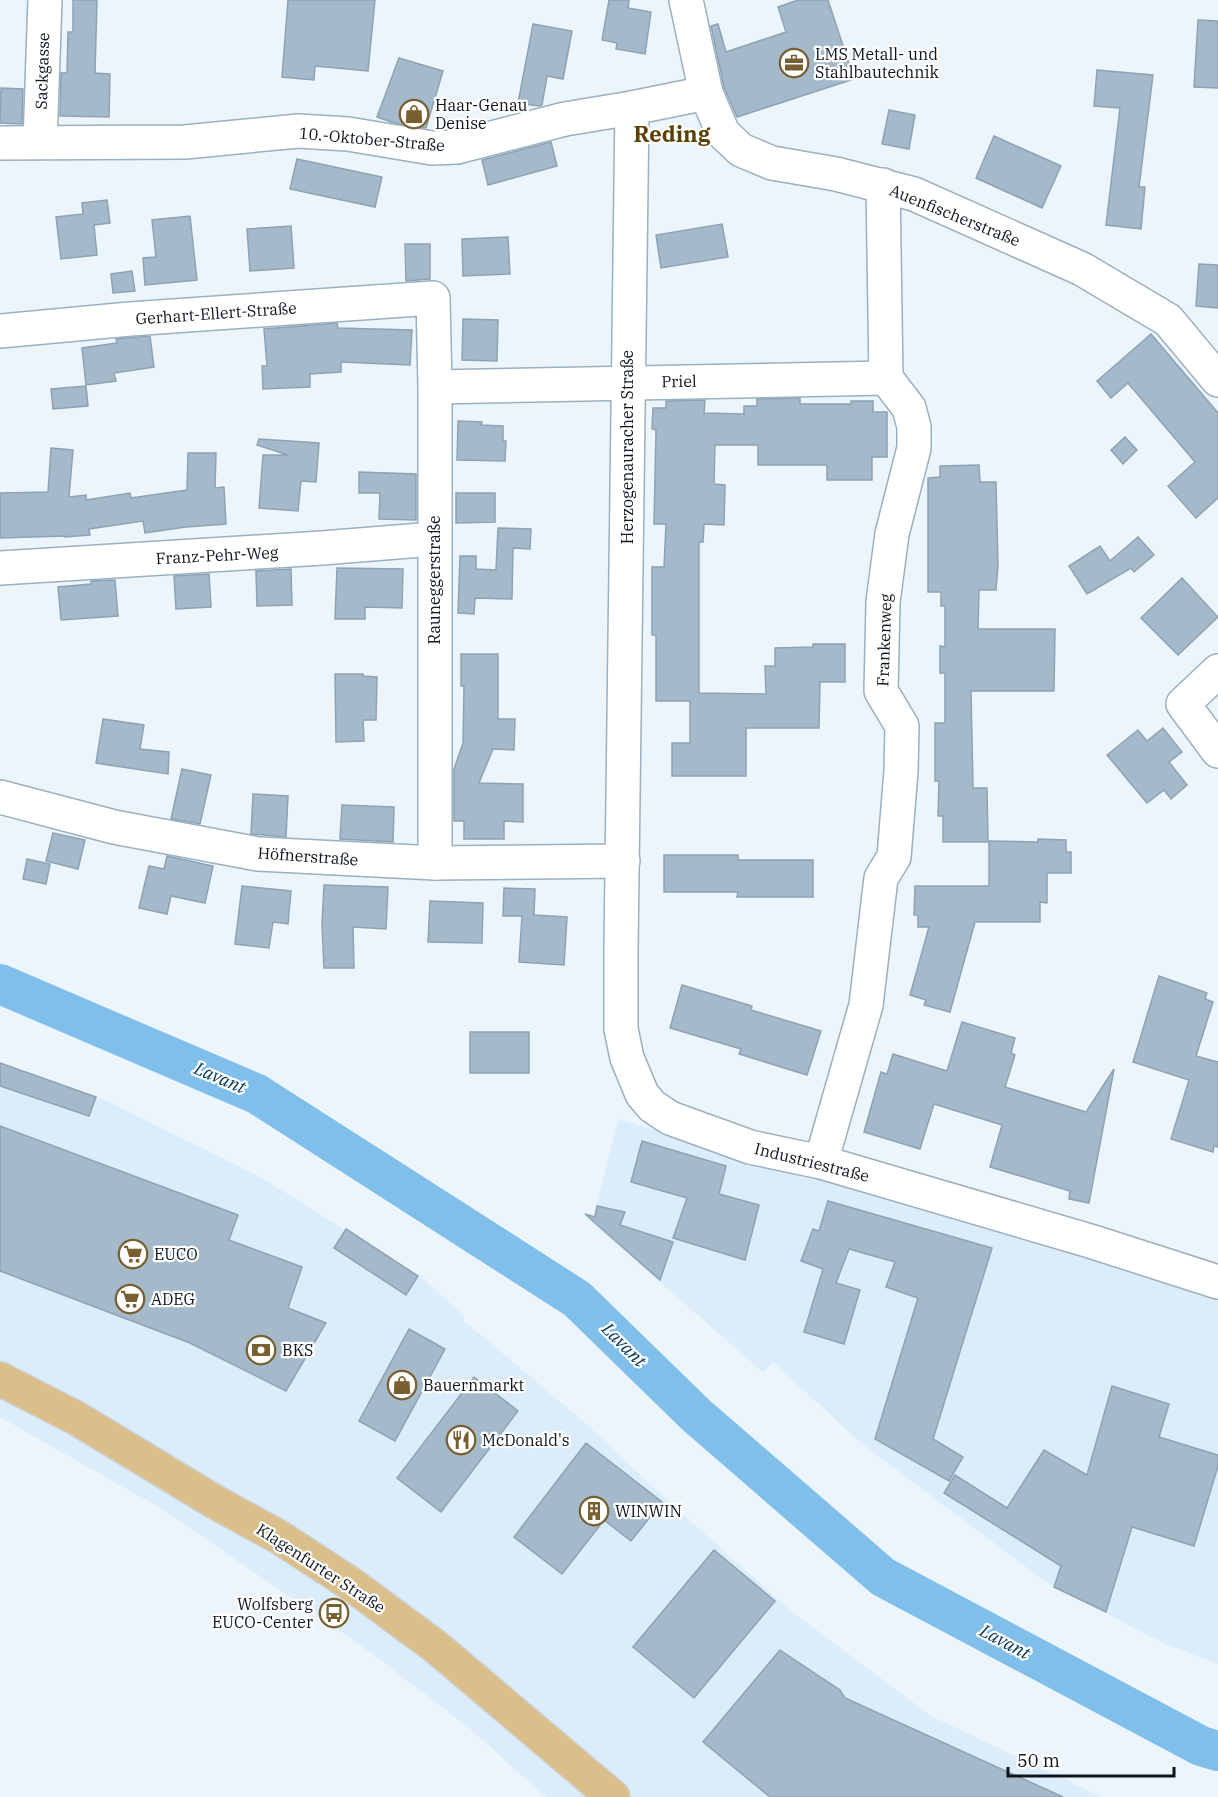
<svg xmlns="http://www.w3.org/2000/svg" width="1218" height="1797" viewBox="0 0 1218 1797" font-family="'IBM Plex Serif',serif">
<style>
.built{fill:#dbecfa}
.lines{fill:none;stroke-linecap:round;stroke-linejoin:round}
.river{stroke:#81bfeb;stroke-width:40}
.building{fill:#a4baca;stroke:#8da3b3;stroke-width:1.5}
.minor-casing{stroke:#9bb0c0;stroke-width:36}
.major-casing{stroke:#cfd0d2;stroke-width:36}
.minor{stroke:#fff;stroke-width:33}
.major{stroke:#dabf8a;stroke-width:33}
.labels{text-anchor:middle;stroke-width:4.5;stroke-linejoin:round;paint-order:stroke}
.poi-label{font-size:16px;fill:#0e161c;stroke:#fff;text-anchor:start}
.street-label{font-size:16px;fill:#0e161c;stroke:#fff}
.water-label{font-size:18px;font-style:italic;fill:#013452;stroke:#fff}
.district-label{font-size:22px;font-weight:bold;fill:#5b4001;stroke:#fff}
</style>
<rect width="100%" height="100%" fill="#ecf5fc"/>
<g class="built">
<path d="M0 1063 107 1101 262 1178 425 1280 464 1316V1321L582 1420 669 1502 791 1611 931 1716 1102 1797H546L468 1727 366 1649 162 1509 0 1417Z"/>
<path d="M618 1119 1218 1297V1664L1163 1643 1046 1582 860 1442 773 1362 763 1372 592 1223Z"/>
</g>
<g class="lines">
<path class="river" d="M0 984 257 1094 577 1299 696 1415 883 1577 1201 1746 1218 1751"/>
</g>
<g class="building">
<path d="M73 0H97L95 73 110 74 109 117 60 116 61 73H67L68 32H73Z"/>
<path d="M288 0H375L368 71 315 66 314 80 282 77Z"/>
<path d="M609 0H629L628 8 651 12 645 54 616 49 617 43 602 40Z"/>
<path d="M798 0H828L854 79 737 117 724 87 711 26 718 24 726 52 786 32 778 7Z"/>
<path d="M1198 20 1218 21V88L1194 87Z"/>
<path d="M533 24 572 31 563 79 547 76 542 105 539 106 518 103Z"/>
<path d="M399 58 443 71 426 128 394 123 377 117Z"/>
<path d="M1097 70 1153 75 1139 187H1145L1141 229 1106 225 1120 108 1094 106Z"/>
<path d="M1 88 23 89 22 124 0 123Z"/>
<path d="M889 110 915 115 909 149 882 144Z"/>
<path d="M994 136 1061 166 1042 208 976 178Z"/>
<path d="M551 142 557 166 488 185 482 160Z"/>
<path d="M297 159 382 177 375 207 290 189Z"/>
<path d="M107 200 110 223 94 225 97 255 61 259 56 217 83 214 82 203Z"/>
<path d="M190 216 197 280 145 285 143 258 156 257 152 220Z"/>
<path d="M722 224 728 257 661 268 656 235Z"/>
<path d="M291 226 294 268 250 271 247 229Z"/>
<path d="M508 237 510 274 463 276 462 239Z"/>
<path d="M405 244H430V279L406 281Z"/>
<path d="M1199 264 1218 265V308L1196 306Z"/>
<path d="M132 271 135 291 113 293 111 274Z"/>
<path d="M463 319 498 320 497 361 462 360Z"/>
<path d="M337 323 338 328 412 330 410 365 341 362V372L310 374V387L263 389 262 366H267L264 329Z"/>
<path d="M1151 334 1218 413V498L1196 518 1168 486 1195 462 1128 383 1111 398 1097 381Z"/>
<path d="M150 336 154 367 114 373 116 381 86 385 82 348 117 343 116 339Z"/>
<path d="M86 386 88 406 53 409 51 389Z"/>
<path d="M800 398V404H851V401H873V412H887V457H872V480H827V465H758V445H715L714 484 725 485 724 525 704 524 703 542H699V693L766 694 765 666H775V648L813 647V644H845V682H820L819 728H746V776H672V743H690V701H656V635H652V567H664L666 524H654L656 430 652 429 653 408H666V401L705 400 704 413 744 414V406H757V399Z"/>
<path d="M458 421 482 422 481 425 503 426V441H506L505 461 457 460Z"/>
<path d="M1125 437 1137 450 1123 464 1111 450Z"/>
<path d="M259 439 319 443 316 482 301 481 298 511 259 508 263 455H288L257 445Z"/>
<path d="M51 448 73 450 69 497 86 495V500L130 493 131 498 187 490 188 453H216L215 488 224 487 226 524 186 527 145 533 143 521 89 529 90 535 65 537V536L0 538V493L48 492Z"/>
<path d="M979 465 980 482H996L998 565 996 590H979L978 629H1055L1054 691H971L973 788H987L988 842H943V816H938L939 781H935V723H945V673H940V646L945 647V606H941V592H928V478L940 477V466Z"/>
<path d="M359 472 416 474V520L379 519 380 493H359Z"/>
<path d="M456 493H495V522L456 523Z"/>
<path d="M498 528 531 529 530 549 513 548 512 599 475 598 474 614 458 613 460 556H476V569L496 570Z"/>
<path d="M1138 537 1154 555 1134 572 1131 568 1087 594 1069 566 1100 546 1110 561Z"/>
<path d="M337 568 403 569 402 608 365 607V619H335Z"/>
<path d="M291 569 292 605 257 606 256 571Z"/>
<path d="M209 574 211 607 176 609 174 576Z"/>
<path d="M1182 578 1218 617 1178 655 1141 618Z"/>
<path d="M115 580 118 616 61 620 58 587 91 584V581Z"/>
<path d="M461 654H498V719H515L514 750 493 749 479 783 523 784V822L504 821V839H464V821H454V769L463 743 464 686H461Z"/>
<path d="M335 674H363V676L377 677 376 720H363L364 741 336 742Z"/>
<path d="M103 719 144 725 140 749 169 752 168 774 96 763Z"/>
<path d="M1163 728 1182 752 1169 762 1187 785 1171 799 1164 790 1147 803 1107 755 1138 730 1147 741Z"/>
<path d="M182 769 211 775 200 824 171 819Z"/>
<path d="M253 794 288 796 286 837 251 834Z"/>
<path d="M342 805 394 807 393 842 340 839Z"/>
<path d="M53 833 85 840 78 869 46 861Z"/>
<path d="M1038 839 1066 840V852H1071V873H1047V903L1040 902V922H975L950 1012 924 1005 926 1000 910 995 929 927H918V915H914L915 886H989V841L1038 842Z"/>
<path d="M664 855H738V860H813V897H737L738 892H664Z"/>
<path d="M167 856 213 866 205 903 171 896 167 914 139 908 149 866 164 869Z"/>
<path d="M27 859 50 864 46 884 23 879Z"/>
<path d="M324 885 388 887 386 929 353 927 354 968H324L322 925Z"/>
<path d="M242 886 291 891 288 924 273 922 269 948 235 944Z"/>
<path d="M504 888 535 889 534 915 567 917 564 965 519 962 522 916H503Z"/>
<path d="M430 901 483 903 482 943 428 942Z"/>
<path d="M1159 976 1207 993 1205 999 1213 1002 1196 1056 1218 1062V1147L1214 1146 1213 1152 1171 1139 1189 1080 1133 1062Z"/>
<path d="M682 985 752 1006 751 1010 821 1031 807 1075 739 1054 741 1049 670 1028Z"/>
<path d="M962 1022 1015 1038 1011 1053 1015 1055 1005 1087 1086 1112 1114 1069 1089 1203 1069 1199 1070 1191 990 1167 1002 1125 934 1104 920 1149 864 1132 881 1072 887 1074 893 1054 947 1071Z"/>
<rect x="470" y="1032" width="59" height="41"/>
<path d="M0 1063 96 1097 89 1116 0 1086Z"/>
<path d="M0 1126 238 1215 229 1240 302 1267 288 1308 326 1323 286 1391 190 1343 0 1271Z"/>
<path d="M642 1141 726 1166 719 1194 759 1205 745 1260 673 1238 687 1198 631 1182Z"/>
<path d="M828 1201 992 1248 933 1439 963 1457 949 1481 875 1439 918 1298 886 1287 895 1262 849 1249 836 1283 860 1290 844 1344 804 1332 823 1269 801 1261 813 1229 819 1231Z"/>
<path d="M597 1206 625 1212 620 1225 673 1242 660 1280 585 1214 595 1217Z"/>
<path d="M346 1229 418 1276 406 1295 334 1248Z"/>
<path d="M409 1329 445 1349 395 1441 359 1421Z"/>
<path d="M474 1377 518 1411 441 1512 397 1478Z"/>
<path d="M1112 1386 1169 1404 1159 1437 1218 1455V1466L1194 1546 1132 1527 1106 1612 1054 1587 1061 1566 944 1493 955 1475 1007 1508 1044 1450 1087 1475Z"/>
<path d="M586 1443 662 1502 631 1541 604 1520 562 1574 514 1537Z"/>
<path d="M714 1550 775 1601 694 1698 633 1647Z"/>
<path d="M780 1650 840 1690 845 1698 1063 1797H770L703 1742Z"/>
</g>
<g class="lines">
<g class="minor-casing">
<g id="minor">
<path d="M686 0 706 93 723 133 741 150 772 163 836 174 914 194 1082 269 1168 320 1218 380"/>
<path d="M706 93 632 108 621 948V1029L627 1058 642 1094 652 1106 670 1118 750 1147 821 1162 1090 1241 1218 1282"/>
<path d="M40 142 45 0"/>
<path d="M0 143 185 142 298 131 348 134 432 148 457 147 565 119 632 108"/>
<path d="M0 331 130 319 433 298 435 387V863"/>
<path d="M435 387 886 378"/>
<path d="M0 568 322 548 434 539"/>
<path d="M1218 671 1183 704 1218 751"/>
<path d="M0 797 114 827 258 854 435 863 623 861"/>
<path d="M821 1162 866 1005 881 878 894 857 901 771 902 726 881 691 883 602 892 534 914 448V427L909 408 886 378 883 185"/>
</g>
</g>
<g class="major-casing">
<path id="major" d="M0 1379 76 1418 215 1502 279 1537 351 1584 436 1647 613 1797"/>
</g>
<use href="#minor" class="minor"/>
<use href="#major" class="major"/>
</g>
<defs>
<g id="office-ring" transform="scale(1.5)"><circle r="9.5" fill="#fff" stroke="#785f30" stroke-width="1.5"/><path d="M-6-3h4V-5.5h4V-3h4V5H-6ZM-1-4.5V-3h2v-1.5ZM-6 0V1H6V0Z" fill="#785f30"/></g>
<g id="shop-ring" transform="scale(1.5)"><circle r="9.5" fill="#fff" stroke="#785f30" stroke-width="1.5"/><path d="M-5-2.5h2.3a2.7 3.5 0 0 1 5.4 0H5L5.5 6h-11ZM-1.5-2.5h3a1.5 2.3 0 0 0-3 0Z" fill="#785f30"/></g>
<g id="supermarket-ring" transform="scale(1.5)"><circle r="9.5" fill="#fff" stroke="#785f30" stroke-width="1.5"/><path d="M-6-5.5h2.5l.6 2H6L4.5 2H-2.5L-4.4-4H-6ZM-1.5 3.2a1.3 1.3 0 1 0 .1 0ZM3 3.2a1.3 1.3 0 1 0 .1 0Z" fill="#785f30"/></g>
<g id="bank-ring" transform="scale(1.5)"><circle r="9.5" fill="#fff" stroke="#785f30" stroke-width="1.5"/><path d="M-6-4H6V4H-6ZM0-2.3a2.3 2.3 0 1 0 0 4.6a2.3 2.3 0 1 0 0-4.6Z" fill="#785f30"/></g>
<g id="restaurant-ring" transform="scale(1.5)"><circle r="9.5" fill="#fff" stroke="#785f30" stroke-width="1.5"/><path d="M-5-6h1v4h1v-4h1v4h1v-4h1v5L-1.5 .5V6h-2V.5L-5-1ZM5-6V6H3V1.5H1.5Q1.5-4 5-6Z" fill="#785f30"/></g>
<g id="building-ring" transform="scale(1.5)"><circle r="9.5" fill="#fff" stroke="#785f30" stroke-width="1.5"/><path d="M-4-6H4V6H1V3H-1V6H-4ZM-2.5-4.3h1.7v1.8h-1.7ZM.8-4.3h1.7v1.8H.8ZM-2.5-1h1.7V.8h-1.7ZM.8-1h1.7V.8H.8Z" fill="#785f30"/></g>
<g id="bus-ring" transform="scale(1.5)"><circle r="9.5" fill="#fff" stroke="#785f30" stroke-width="1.5"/><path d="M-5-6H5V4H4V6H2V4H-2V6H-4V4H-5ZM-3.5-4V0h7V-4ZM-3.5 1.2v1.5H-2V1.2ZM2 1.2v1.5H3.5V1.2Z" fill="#785f30"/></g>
</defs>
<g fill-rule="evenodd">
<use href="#office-ring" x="794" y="63"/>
<use href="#shop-ring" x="414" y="114"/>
<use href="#supermarket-ring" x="133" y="1254"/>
<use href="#supermarket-ring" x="130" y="1299"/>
<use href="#bank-ring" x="261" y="1350"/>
<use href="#shop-ring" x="402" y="1385"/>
<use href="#restaurant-ring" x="461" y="1440"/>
<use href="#building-ring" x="594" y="1511"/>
<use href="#bus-ring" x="334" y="1613"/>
</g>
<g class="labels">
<g class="poi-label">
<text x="815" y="60">LMS Metall- und<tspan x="815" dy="18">Stahlbautechnik</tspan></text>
<text x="435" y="111">Haar-Genau<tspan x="435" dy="18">Denise</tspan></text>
<text x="154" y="1260">EUCO</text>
<text x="151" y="1305">ADEG</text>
<text x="282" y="1356">BKS</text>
<text x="423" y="1391">Bauernmarkt</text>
<text x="482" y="1446">McDonald's</text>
<text x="615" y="1517">WINWIN</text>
<text x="313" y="1610" text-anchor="end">Wolfsberg<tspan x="313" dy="18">EUCO-Center</tspan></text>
</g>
<g class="street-label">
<text transform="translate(42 71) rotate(-88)" y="6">Sackgasse</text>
<text transform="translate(372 139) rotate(5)" y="6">10.-Oktober-Straße</text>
<text transform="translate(955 215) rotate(22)" y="6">Auenfischerstraße</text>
<text transform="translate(216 313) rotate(-4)" y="6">Gerhart-Ellert-Straße</text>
<text transform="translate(679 381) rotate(-1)" y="6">Priel</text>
<text transform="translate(627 447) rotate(-90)" y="6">Herzogenauracher Straße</text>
<text transform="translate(217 555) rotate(-3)" y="6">Franz-Pehr-Weg</text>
<text transform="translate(434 580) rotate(-90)" y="6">Rauneggerstraße</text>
<text transform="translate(884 640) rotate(-88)" y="6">Frankenweg</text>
<text transform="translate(308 856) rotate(4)" y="6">Höfnerstraße</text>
<text transform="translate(812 1162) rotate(14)" y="6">Industriestraße</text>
<text transform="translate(321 1568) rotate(33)" y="6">Klagenfurter Straße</text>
</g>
<g class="water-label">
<text transform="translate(220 1078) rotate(23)" y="6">Lavant</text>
<text transform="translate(624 1345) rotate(45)" y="6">Lavant</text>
<text transform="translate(1005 1642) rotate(28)" y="6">Lavant</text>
</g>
<g class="district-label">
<text x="672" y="142">Reding</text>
</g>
</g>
<path d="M1008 1767v9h166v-9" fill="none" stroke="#0e161c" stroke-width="3"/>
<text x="1017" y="1767" font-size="18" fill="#0e161c" stroke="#ffffff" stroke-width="4.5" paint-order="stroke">50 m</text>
</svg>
